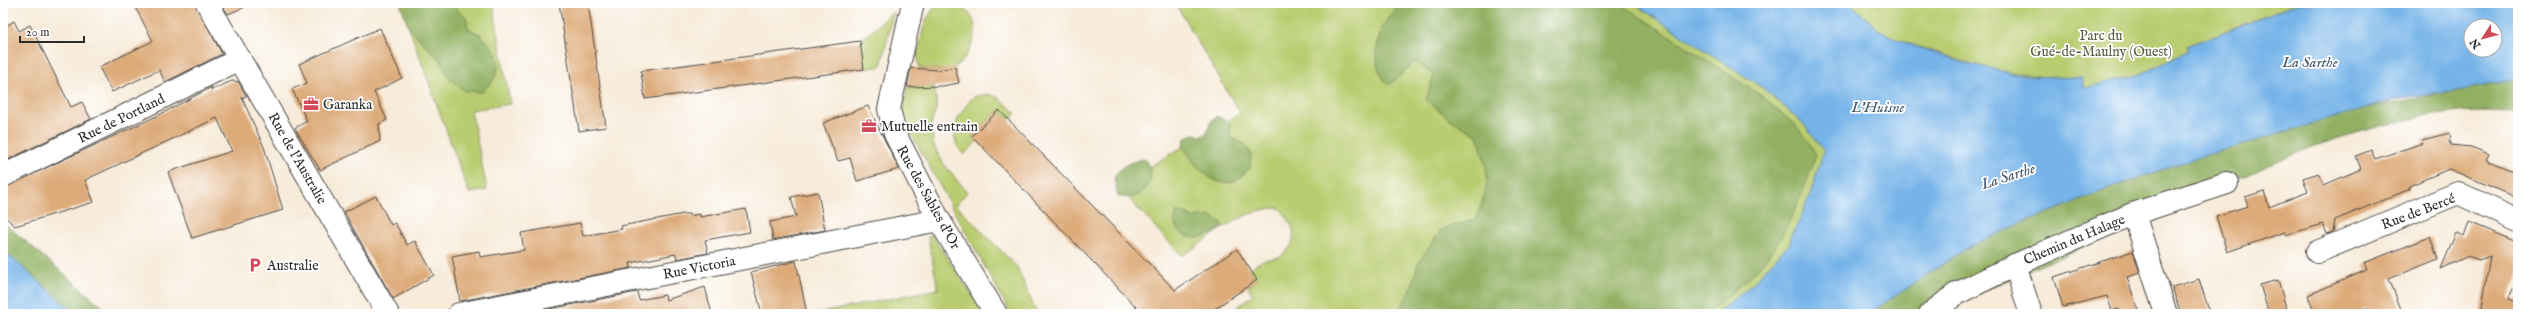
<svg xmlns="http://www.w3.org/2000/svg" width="2521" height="317" viewBox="0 0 2521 317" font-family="'IM FELL English',serif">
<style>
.green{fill:#b9cc6f;stroke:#727c4d}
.forest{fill:#92b062;stroke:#5e6e46}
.water{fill:#74b3e8;stroke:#506f8a;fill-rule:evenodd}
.building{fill:#ddab79}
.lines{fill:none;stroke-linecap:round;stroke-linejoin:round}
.minor-casing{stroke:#4a4845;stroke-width:24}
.minor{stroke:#fff;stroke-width:22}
.labels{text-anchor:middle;stroke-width:3.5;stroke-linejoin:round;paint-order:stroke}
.park-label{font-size:14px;fill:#565b3f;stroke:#fff}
.poi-label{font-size:14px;fill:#2b2b2b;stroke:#fff;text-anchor:start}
.street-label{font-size:14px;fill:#2b2b2b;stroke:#fff}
.water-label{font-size:15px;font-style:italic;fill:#455b6d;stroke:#fff}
</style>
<rect width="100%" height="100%" fill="#fff"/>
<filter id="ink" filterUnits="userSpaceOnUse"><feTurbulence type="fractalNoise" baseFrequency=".025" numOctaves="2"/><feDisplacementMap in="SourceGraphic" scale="8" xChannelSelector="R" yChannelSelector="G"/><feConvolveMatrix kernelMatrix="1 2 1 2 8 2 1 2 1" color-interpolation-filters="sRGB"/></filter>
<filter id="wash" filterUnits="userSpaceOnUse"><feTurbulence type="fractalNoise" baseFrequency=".012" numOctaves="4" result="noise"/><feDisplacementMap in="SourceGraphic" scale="16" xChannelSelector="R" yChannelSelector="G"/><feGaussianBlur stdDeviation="0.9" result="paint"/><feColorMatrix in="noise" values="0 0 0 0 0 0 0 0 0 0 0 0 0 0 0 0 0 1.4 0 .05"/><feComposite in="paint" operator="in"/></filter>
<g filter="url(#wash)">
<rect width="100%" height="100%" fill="#f7ebd9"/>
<g class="green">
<path d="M456 3H493L510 104 471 110 487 190 469 193 409 28 440 60 449 78 482 35 468 28 466 17 456 9Z"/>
<path d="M945 3C974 6 982 26 969 51 966 56 961 64 955 67 946 72 929 69 919 68L917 54 925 22 933 9Z"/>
<path d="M1175 3H1633L1763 88 1803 123 1824 151 1810 195 1799 222 1792 233 1790 243 1752 284 1716 314H1228L1253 295 1248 287 1257 280 1250 269C1254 266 1259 262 1263 260 1269 258 1276 259 1281 256 1302 241 1293 222 1279 208 1244 207 1211 238 1182 256L1117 186 1240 113Z"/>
<path d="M1850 3H2300L2187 46 2188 52 2138 75 2084 89 2051 78 1987 69 1898 40 1878 29Z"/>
<path d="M894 11 881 66 864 69 860 41Z"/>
<path d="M934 86 937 106 931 124 933 144 943 163 967 192 956 205 1017 267 1037 314H1011L902 117 907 87Z"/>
<path d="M988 94 999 98 1016 113 1010 120 999 110 972 136 977 142 964 155C945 133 957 117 973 97Z"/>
<path d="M931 234 985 314H815L938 289 928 238Z"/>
</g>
<g class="forest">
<path d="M400 3H456V9L466 17 468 28C497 43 511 68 482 92L465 91 449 78 440 60 409 28Z"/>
<path d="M1408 3H1619L1760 95 1793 123 1807 139 1816 155C1802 195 1787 237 1757 269 1742 285 1723 299 1707 314H1396L1410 292 1418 263 1442 229 1476 219C1491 181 1489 174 1478 136L1450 119 1426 100 1434 75 1415 62 1389 85C1364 66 1380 9 1408 3Z"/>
<path d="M2518 79V112C2499 112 2479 110 2460 112 2406 117 2354 132 2304 150L1930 314H1868L1967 248 2017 225 2111 188 2190 160 2360 109Z"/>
<path d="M1217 116 1232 124 1229 136 1244 144 1251 153 1250 168 1236 181C1231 182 1224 184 1219 182 1204 177 1190 159 1183 146L1185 138 1194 134 1207 138C1206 128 1209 122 1217 116Z"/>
<path d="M1144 159C1155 171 1152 188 1137 196 1132 198 1124 197 1118 197L1114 178C1121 165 1130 162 1144 159Z"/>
<path d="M1182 212 1193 218 1210 216 1222 223V228C1214 232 1204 238 1195 238 1182 237 1170 227 1177 213Z"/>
<path d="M3 222 111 314H76L3 251Z"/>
</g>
<g class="water">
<path d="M1633 3H1850L1878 29 1898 40 1961 62 2025 76 2082 78 2084 88 2139 75 2187 52V46L2300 3H2518V79L2452 92 2400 98 2190 160 2111 188 2017 225 1967 248 1868 314H1716L1752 284 1790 243 1792 233 1799 222 1810 195 1824 151 1803 123 1763 88ZM2471 26H2495V50H2471Z"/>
<path d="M3 251 12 258 76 314H3Z"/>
</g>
<g id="blocks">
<g class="building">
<path d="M133 3H195L222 54 165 82 159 70 112 92 99 67 153 41Z"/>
<path d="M221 3H252V4L228 14Z"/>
<path d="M559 3H588L606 127 579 131Z"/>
<path d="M14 21 19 31 30 25 71 107 82 102 91 119 3 162V28Z"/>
<path d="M380 28 402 78 374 92 387 120 379 124 380 141 320 170 295 128 307 121 292 89 307 83 299 64Z"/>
<path d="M860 41 864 69 645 99 641 71Z"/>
<path d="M955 67 959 83 942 86 907 87 911 68 938 70Z"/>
<path d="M232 81 239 82 246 96 242 98 264 147 283 210 192 238 168 172 232 151 217 118 85 180 94 202 15 226 3 215V188L161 114 212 87 211 90Z"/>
<path d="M868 106 899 169 857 181 850 158 838 161 823 123Z"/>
<path d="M999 110 1175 290 1237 249 1257 280 1207 314H1143L972 136Z"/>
<path d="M2450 133 2451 145 2471 147 2489 154 2486 160 2518 173V198L2449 169 2409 186 2410 189 2335 220 2333 232 2327 234 2323 224 2286 235 2285 232 2227 252 2216 216 2248 206 2245 197 2264 191 2269 207 2308 192 2303 178 2319 173 2324 185 2361 169 2356 156 2371 150 2375 159 2423 143 2422 140Z"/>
<path d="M818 192 825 230 773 240 770 222 796 217 791 197Z"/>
<path d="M376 196 391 225 395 223 407 245 415 241 434 275 393 299 344 212Z"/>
<path d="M746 209 750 232 705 240 708 253 677 259 676 254 630 263 631 268 460 301 452 256 479 251 480 257 524 250 521 233 580 223 583 236 622 229 621 226 683 214H689L690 216 700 214V217Z"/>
<path d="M2469 222 2518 242V277L2508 299 2518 302V314H2481L2490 256 2479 260 2468 256 2441 269 2456 233 2464 236Z"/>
<path d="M2430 237 2438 259 2389 279 2403 314H2370L2367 308 2355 314H2315L2308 295 2367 270 2364 263Z"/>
<path d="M2133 251 2140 273 2127 277 2139 314H2121L2119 309 2112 311 2107 296 2063 307 2054 277Z"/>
<path d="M796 261 807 314H762L751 272Z"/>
<path d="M2199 279 2210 314H2181L2172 287Z"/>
<path d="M2278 280 2288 314H2269L2260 285Z"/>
<path d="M705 287 712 314H524L637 292 639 300 665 295 666 300Z"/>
</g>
</g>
</g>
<g filter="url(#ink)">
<use href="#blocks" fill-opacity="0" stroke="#4a4845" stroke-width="1"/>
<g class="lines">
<g class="minor-casing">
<g id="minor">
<path d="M207 3 388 314"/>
<path d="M913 3 889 109 895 134 939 220 996 314"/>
<path d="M3 176 240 59"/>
<path d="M2134 214 2166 314"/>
<path d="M2317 252 2458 193 2518 221"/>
<path d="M2015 265 2031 314"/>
<path d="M459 314 939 220"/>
<path d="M1930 314 1956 294 2015 265 2130 215 2227 183"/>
</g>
</g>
<use href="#minor" class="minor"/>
</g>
</g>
<defs>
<g id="office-bare" transform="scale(1.2)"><path d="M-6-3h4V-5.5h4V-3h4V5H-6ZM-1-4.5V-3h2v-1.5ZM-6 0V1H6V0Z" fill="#d1495b" stroke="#fff" stroke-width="2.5" paint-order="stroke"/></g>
<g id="parking-bare" transform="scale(1.2)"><path d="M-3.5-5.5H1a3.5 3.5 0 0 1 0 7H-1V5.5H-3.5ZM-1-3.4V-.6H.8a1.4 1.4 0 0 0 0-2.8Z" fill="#d1495b" stroke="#fff" stroke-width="2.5" paint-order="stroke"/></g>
</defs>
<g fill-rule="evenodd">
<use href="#office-bare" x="311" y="104"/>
<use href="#office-bare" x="869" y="126"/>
<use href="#parking-bare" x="255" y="265"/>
</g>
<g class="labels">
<g class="park-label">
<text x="2101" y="40">Parc du<tspan x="2101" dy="16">Gué-de-Maulny (Ouest)</tspan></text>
</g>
<g class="poi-label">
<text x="323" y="109">Garanka</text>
<text x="881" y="131">Mutuelle entrain</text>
<text x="267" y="270">Australie</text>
</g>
<g class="street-label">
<text transform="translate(121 118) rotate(-26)" y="5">Rue de Portland</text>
<text transform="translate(298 158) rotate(60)" y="5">Rue de l'Australie</text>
<text transform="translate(929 197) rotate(61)" y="5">Rue des Sables d'Or</text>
<text transform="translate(2418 211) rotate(-21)" y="5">Rue de Bercé</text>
<text transform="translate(2074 239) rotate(-23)" y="5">Chemin du Halage</text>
<text transform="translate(699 267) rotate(-11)" y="5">Rue Victoria</text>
</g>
<g class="water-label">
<text x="2310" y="67">La Sarthe</text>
<text x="1878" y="112">L'Huisne</text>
<text transform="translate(2008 176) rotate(-18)" y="5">La Sarthe</text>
</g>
</g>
<rect width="2521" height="317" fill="none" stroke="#fff" stroke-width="16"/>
<g transform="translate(2483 38) rotate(234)"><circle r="19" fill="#ffffff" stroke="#aaaaaa"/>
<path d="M0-3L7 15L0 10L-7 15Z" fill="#d1495b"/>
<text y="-6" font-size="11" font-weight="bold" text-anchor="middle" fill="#2b2b2b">N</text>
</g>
<path d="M20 36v6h64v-6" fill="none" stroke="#2b2b2b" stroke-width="2"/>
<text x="26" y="36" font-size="12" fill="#2b2b2b" stroke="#ffffff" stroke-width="3" paint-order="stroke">20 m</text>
</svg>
